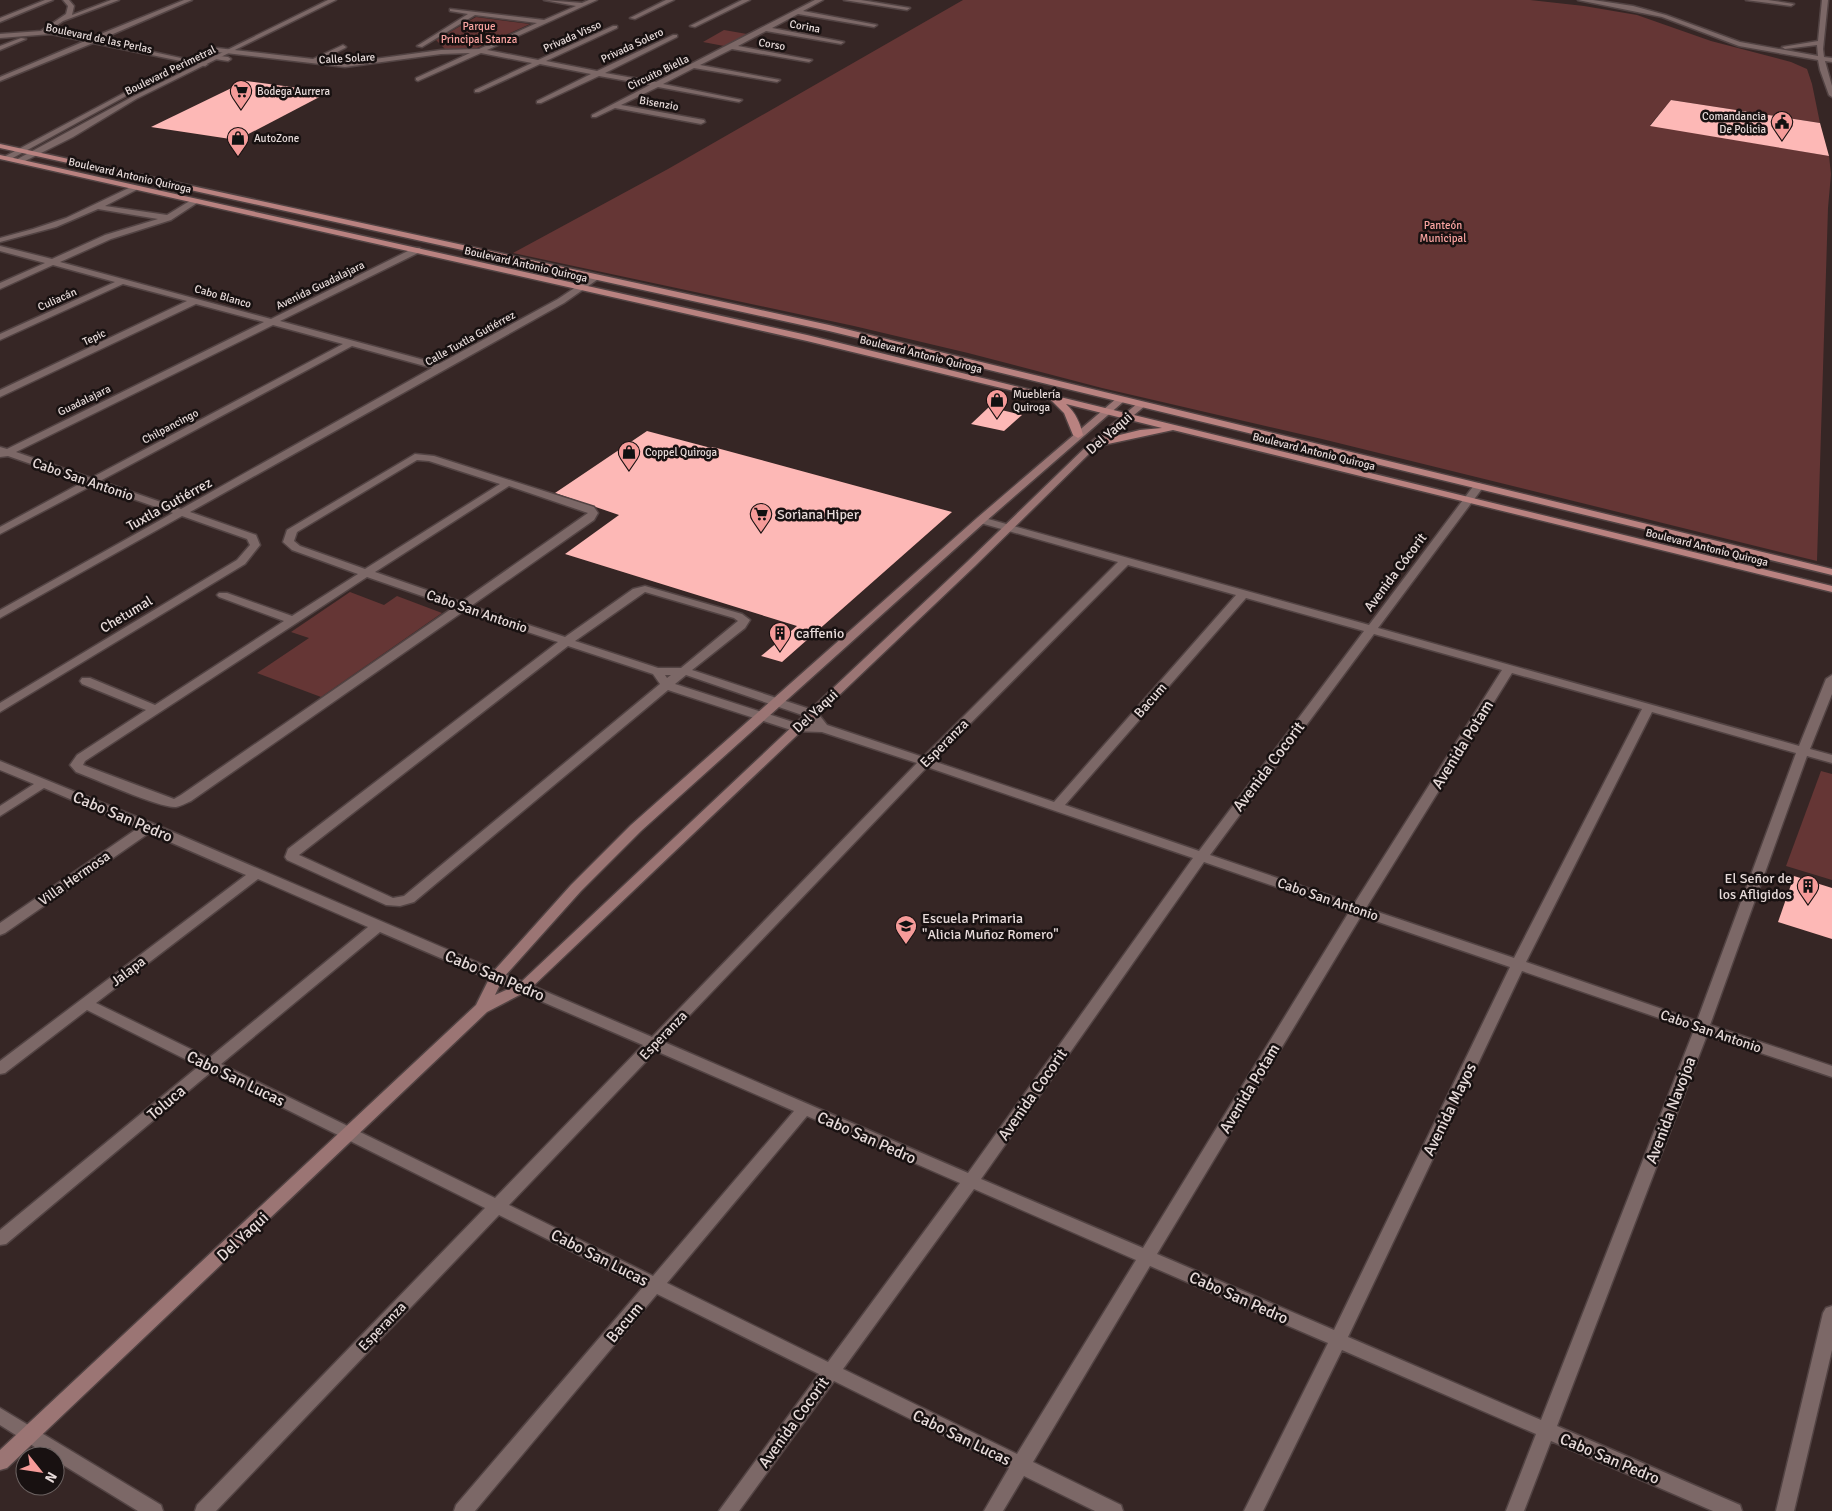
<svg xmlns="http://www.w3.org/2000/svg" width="1832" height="1511" viewBox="0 0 1832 1511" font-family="Signika,sans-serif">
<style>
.green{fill:#653635}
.building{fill:#fdb8b6}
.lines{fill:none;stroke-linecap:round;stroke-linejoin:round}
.minor-casing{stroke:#524343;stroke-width:3}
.tertiary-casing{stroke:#524343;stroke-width:3}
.secondary-casing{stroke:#524343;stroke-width:3}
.primary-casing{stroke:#524343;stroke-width:3}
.minor{fill:#7c6867;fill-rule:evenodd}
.tertiary{fill:#7c6867;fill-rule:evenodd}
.secondary{fill:#9b7574;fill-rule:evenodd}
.primary{fill:#b98280;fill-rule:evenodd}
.labels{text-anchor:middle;stroke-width:5;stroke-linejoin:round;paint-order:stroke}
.far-park-label{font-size:11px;fill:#fba4a1;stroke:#181111}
.far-street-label{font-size:11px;fill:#e7dbda;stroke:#181111}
.far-poi-label{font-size:11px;fill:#e7dbda;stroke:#181111;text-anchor:start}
.street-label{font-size:14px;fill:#e7dbda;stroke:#181111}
.poi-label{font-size:14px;fill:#e7dbda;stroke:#181111;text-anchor:start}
.near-street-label{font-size:16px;fill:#e7dbda;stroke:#181111}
</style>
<rect width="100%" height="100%" fill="#362625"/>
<g class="green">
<path d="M963 0H1530L1584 6 1637 15 1711 41 1791 62 1807 69 1812 84 1820 123 1671 100 1650 125 1829 156 1831 174 1828 208 1817 561 1322 439 1102 388 968 353 854 326 513 253 668 169Z"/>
<path d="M476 17 530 24 477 48 446 50 436 40Z"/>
<path d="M724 30 747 34 724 46 703 42Z"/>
<path d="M350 592 384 605 397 596 442 613 321 697 257 673 309 638 291 632Z"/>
<path d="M1821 771 1832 774V880L1786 866Z"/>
</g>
<g class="building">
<path d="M246 81 329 92 237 140 151 127Z"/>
<path d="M1671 100 1820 123 1829 156 1650 126Z"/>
<path d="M989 407 1022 415 1004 431 971 424Z"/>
<path d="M647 431 711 448 713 447 952 512 782 662 761 656 797 626 565 554 619 515 555 493Z"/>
<path d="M1794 876 1832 888V939L1778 922Z"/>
</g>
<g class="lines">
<g class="minor-casing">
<g id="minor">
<path d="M45 0H53L0 22V18Z"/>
<path d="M63 0H69L74 6 72 15 111 0H119L63 21 50 30 91 38 184 0H192L99 40 208 64 205 66 93 43 0 81V77L85 41 51 34 0 38V34L41 31 66 14 68 6Z"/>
<path d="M544 0 582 3 589 0H597L487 50 538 60 613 26H617V28L546 61 597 71 673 35H677V37L605 73 656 82 815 0H823L803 11 877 25 874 27 798 14 772 28 844 42 841 44 766 31 738 46 812 60 809 62 732 49 700 65 780 80 777 82 694 68 663 84 742 100 739 102 658 87 621 105 704 120 705 122 701 124 615 108 596 117H592V115L650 85 599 76 541 103H537V101L591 74 540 64 479 92H475V90L532 63 481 53 418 81 416 80V78L470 53 441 54 345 67 217 52 214 50 217 48 313 59 343 45 346 47 345 48 321 60 345 63 441 50 479 49 537 23 475 15 422 47 417 46 468 14 450 11V9L544 20 576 6Z"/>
<path d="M666 0H674L635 19 630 18Z"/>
<path d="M742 0H750L695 27 690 26Z"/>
<path d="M844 0H861L910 8 907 10Z"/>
<path d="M1746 0H1768L1794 4 1791 6Z"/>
<path d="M21 38 26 39 0 50V46Z"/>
<path d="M204 54 228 57 231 59 228 61 202 57 201 56Z"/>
<path d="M133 186 137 188 136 190 105 206 167 215 193 199 200 201 171 220 111 239 60 262 271 319 414 248H420V252L280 321 439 364 558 299 594 275 601 277 564 303 190 512 256 535 260 545 245 564 0 712V703L237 560 250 545 247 539 182 516 0 618V610L173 513 93 485 0 534V527L83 482 8 456 0 457V447L7 449 264 322 196 304 0 397V390L187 301 123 284 0 340V334L115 282 53 265 0 289V283L45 263 0 251V246L52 259 105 235 158 219 98 209 56 227 0 242V238L33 229 66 218ZM273 325 343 344 91 478 16 452ZM352 346 432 368 181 509 100 481Z"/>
<path d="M415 454 434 456 594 507 598 513 594 520 471 606 565 637 633 589 645 586 742 614 750 620 745 628 692 670 816 711 827 725 923 757 1118 562 977 522 976 520 981 517 1369 625 1475 484 1479 483 1484 486 1378 628 1799 746 1826 679 1832 675V694L1810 749 1832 755V763L1807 756 1710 1025 1832 1066V1077L1707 1035 1557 1426 1740 1505 1742 1511H1713L1551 1441 1524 1511H1506L1536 1434 1342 1350 1263 1511H1244L1328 1343 1150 1266 1033 1462 1121 1505 1123 1511H1095L1024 1476 1003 1511H984L1009 1468 834 1381 739 1511H719L819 1374 657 1294 475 1511H454L456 1505 643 1287 499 1215 216 1511H195L197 1505 485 1208 211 1072 6 1244 0 1245V1230L199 1066 87 1010 5 1073 0 1074V1061L246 875 149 833 5 933 0 935V923L138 828 44 788 0 816V806L34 784 0 770V761L154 824 652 1037 917 763 822 732 794 731 668 690 414 902 400 906 386 905 287 860 285 857 288 849 558 642 464 611 191 801C186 803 181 806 176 807 159 808 95 779 76 772L70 765 77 755 146 710 82 684 80 681 82 678H90L155 705 284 621 219 597 217 595 219 593H227L292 616 358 574 292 550 283 542 287 530ZM417 460 429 461 500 484 365 569 300 546 294 541 297 532ZM509 486 588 513 461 602 375 572ZM1128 565 1236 595 1054 802 933 761ZM367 577 454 607 181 795 174 799 83 765 85 761ZM645 592 734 618 738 621 681 668H658L575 641ZM1246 598 1364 631 1199 851 1065 805ZM1374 634 1502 670 1354 904 1210 855ZM568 646 653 674 660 684 404 896 393 898 299 855ZM1512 673 1642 709 1514 958 1366 908ZM665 675H671L667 678ZM686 675 808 717 814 724H799L675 684ZM1652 712 1796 753 1697 1021 1526 962ZM927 767 1193 858 968 1173 664 1042ZM1204 862 1349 912 1143 1248 981 1179ZM258 879 368 927 209 1058 96 1003ZM1361 916 1510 967 1334 1330 1157 1254ZM380 932 643 1045 495 1198 221 1064ZM1522 971 1694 1030 1541 1420 1348 1337ZM656 1051 794 1111 653 1276 509 1205ZM807 1116 960 1183 828 1362 667 1283ZM974 1189 1136 1260 1017 1454 843 1369Z"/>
<path d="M1832 1306V1350L1794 1511H1776L1823 1313 1826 1308Z"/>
<path d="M0 1408 161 1505 163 1511H138L55 1460V1456H49L0 1425Z"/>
</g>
</g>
<g class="tertiary-casing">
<g id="tertiary">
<path d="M328 0H336L136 99 73 137 21 163 14 161 132 97Z"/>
<path d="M1578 0H1593L1633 6 1666 15 1740 42 1818 56 1817 45 1785 49 1782 47 1818 41 1822 0H1828L1823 49 1824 57 1832 58V62L1825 61 1832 86V97L1829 95 1820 70 1818 60 1739 46 1662 17Z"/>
<path d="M124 93 126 94V96L9 160 2 158Z"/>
</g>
</g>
<g class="secondary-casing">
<path id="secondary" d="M1120 397 1123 398V402L985 522 641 831 581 891 503 978 495 995 519 984 967 562 1091 442 1138 403H1144L1146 405 1097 446 975 566 529 990 487 1012 7 1468 0 1470V1450L476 1005 492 973 571 885 631 825 977 518 1117 398Z"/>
</g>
<g class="primary-casing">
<g id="primary">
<path d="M0 144 829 325 1832 569V575L829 331 0 148Z"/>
<path d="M0 155 807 335 1832 586V592L1173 430 1094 447 1089 444 1091 442 1140 430 1162 428 1066 404C1076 413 1080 423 1083 435L1078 438 1073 435 1064 413 1051 400 807 341 0 159Z"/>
</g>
</g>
<use href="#minor" class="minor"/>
<use href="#tertiary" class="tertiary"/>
<use href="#secondary" class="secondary"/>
<use href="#primary" class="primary"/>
</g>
<defs>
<g id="supermarket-pin" transform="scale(1.125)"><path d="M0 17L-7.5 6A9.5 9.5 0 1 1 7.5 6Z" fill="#f59b99" stroke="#181111"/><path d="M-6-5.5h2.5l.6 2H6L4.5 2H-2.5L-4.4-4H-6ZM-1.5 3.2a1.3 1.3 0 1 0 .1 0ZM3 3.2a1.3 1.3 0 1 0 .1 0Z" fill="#111"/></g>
<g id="civic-pin" transform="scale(1.125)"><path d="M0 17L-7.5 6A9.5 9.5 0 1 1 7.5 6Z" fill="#f59b99" stroke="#181111"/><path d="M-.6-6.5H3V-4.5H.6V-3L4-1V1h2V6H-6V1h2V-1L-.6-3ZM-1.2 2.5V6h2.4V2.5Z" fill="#111"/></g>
<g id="shop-pin" transform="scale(1.125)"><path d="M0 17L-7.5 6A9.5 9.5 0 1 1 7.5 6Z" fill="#f59b99" stroke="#181111"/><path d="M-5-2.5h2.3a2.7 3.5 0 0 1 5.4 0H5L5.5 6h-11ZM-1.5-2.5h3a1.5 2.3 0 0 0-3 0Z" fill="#111"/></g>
<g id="building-pin" transform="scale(1.125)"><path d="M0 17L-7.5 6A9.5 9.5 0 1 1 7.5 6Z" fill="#f59b99" stroke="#181111"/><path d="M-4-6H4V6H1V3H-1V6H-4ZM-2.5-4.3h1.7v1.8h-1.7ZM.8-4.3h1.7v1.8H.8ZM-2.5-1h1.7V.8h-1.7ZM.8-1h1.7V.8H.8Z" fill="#111"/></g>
<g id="school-pin" transform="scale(1.125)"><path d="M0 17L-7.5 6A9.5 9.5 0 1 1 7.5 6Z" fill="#f59b99" stroke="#181111"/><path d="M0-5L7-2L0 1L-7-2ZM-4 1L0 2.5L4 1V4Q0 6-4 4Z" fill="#111"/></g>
</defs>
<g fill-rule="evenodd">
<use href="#supermarket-pin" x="241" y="91"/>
<use href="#civic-pin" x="1782" y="122"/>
<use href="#shop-pin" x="238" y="138"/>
<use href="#shop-pin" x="997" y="400"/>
<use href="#shop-pin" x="629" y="452"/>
<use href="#supermarket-pin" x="761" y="514"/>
<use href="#building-pin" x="780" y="633"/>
<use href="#building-pin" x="1808" y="886"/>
<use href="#school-pin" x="906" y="926"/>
</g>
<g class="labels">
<g class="far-park-label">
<text x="479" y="30">Parque<tspan x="479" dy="13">Principal Stanza</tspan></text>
<text x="1443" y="229">Panteón<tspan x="1443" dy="13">Municipal</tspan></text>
</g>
<g class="far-street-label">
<text transform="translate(805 26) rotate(10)" y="4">Corina</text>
<text transform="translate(572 36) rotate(-24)" y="4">Privada Visso</text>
<text transform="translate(99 38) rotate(12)" y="4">Boulevard de las Perlas</text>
<text transform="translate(772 44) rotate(9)" y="4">Corso</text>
<text transform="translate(632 45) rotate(-25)" y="4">Privada Solero</text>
<text transform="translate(347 58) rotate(-3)" y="4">Calle Solare</text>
<text transform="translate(170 70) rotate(-26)" y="4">Boulevard Perimetral</text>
<text transform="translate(658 72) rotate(-26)" y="4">Circuito Biella</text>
<text transform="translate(659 103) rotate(10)" y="4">Bisenzio</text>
<text transform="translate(130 175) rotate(13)" y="4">Boulevard Antonio Quiroga</text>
<text transform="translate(526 264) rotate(13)" y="4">Boulevard Antonio Quiroga</text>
<text transform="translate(320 285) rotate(-26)" y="4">Avenida Guadalajara</text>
<text transform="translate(223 296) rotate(16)" y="4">Cabo Blanco</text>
<text transform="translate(57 299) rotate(-24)" y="4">Culiacán</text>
<text transform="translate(94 337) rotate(-25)" y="4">Tepic</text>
<text transform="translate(470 338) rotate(-29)" y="4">Calle Tuxtla Gutiérrez</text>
<text transform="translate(921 354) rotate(14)" y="4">Boulevard Antonio Quiroga</text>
<text transform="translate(84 400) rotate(-26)" y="4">Guadalajara</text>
<text transform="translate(170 426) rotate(-28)" y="4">Chilpancingo</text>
<text transform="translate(1314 451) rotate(14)" y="4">Boulevard Antonio Quiroga</text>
<text transform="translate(1707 547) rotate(14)" y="4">Boulevard Antonio Quiroga</text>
</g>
<g class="far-poi-label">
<text x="257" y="95">Bodega Aurrera</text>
<text x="1766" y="120" text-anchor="end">Comandancia<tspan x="1766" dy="13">De Policia</tspan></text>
<text x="254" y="142">AutoZone</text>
<text x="1013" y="398">Mueblería<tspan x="1013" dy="13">Quiroga</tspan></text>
<text x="645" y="456">Coppel Quiroga</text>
</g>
<g class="street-label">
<text transform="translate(1109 433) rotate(-41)" y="5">Del Yaqui</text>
<text transform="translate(83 479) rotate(19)" y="5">Cabo San Antonio</text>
<text transform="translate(169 504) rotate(-29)" y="5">Tuxtla Gutiérrez</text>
<text transform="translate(1395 572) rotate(-53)" y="5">Avenida Cócorit</text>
<text transform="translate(477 611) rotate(19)" y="5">Cabo San Antonio</text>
<text transform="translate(126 614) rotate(-31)" y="5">Chetumal</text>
<text transform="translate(1150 700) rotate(-49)" y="5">Bacum</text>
<text transform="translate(815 711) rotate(-43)" y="5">Del Yaqui</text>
<text transform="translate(944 743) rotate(-45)" y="5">Esperanza</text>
<text transform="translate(74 878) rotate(-35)" y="5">Villa Hermosa</text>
<text transform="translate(1328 899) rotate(19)" y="5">Cabo San Antonio</text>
<text transform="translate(128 971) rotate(-37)" y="5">Jalapa</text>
<text transform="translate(1711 1031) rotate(19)" y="5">Cabo San Antonio</text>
<text transform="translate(663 1035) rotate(-46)" y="5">Esperanza</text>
<text transform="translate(382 1326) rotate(-46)" y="5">Esperanza</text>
</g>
<g class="poi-label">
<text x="777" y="519">Soriana Hiper</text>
<text x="796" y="638">caffenio</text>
<text x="1792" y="883" text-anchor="end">El Señor de<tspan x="1792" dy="16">los Afligidos</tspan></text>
<text x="922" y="923">Escuela Primaria<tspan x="922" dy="16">"Alicia Muñoz Romero"</tspan></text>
</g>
<g class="near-street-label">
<text transform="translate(1462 744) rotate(-58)" y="6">Avenida Potam</text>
<text transform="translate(1268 766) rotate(-53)" y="6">Avenida Cocorit</text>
<text transform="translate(123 816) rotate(23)" y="6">Cabo San Pedro</text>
<text transform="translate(495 975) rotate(23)" y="6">Cabo San Pedro</text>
<text transform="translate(236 1078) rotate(26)" y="6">Cabo San Lucas</text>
<text transform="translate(1249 1088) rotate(-59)" y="6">Avenida Potam</text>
<text transform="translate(1032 1094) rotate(-55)" y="6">Avenida Cocorit</text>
<text transform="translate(166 1102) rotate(-40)" y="6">Toluca</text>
<text transform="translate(1449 1109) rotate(-64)" y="6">Avenida Mayos</text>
<text transform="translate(1670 1110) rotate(-69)" y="6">Avenida Navojoa</text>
<text transform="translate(867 1137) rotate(24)" y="6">Cabo San Pedro</text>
<text transform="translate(242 1236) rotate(-43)" y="6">Del Yaqui</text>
<text transform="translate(600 1257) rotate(27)" y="6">Cabo San Lucas</text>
<text transform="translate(1239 1297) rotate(24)" y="6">Cabo San Pedro</text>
<text transform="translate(624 1322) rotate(-50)" y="6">Bacum</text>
<text transform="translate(793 1422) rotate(-54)" y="6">Avenida Cocorit</text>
<text transform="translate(962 1437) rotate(26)" y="6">Cabo San Lucas</text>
<text transform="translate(1610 1458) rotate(23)" y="6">Cabo San Pedro</text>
</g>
</g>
<g transform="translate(40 1471) rotate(120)"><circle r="24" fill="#181111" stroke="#6b6261"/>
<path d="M0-4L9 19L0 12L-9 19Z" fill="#f59b99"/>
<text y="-8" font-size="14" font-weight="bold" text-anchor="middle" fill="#e7dbda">N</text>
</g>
</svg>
